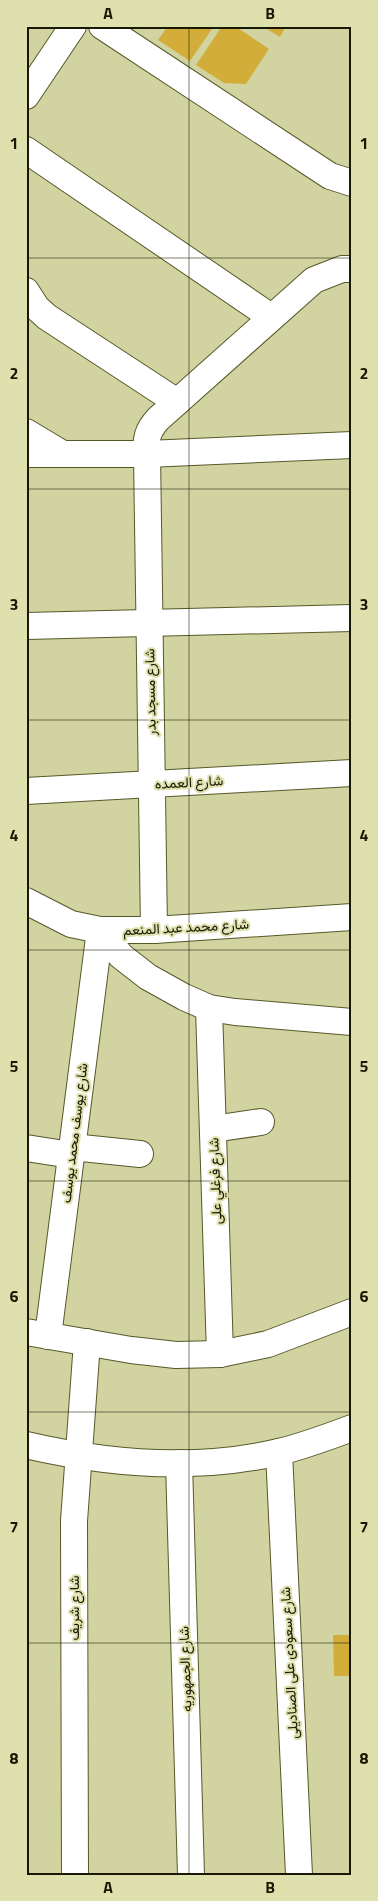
<svg xmlns="http://www.w3.org/2000/svg" width="378" height="1901" viewBox="0 0 378 1901" font-family="'Titillium Web',Vazirmatn,sans-serif">
<style>
.building{fill:#d3ad3a}
.lines{fill:none;stroke-linecap:round;stroke-linejoin:round}
.minor-casing{stroke:#575829;stroke-width:28}
.minor{stroke:#fff;stroke-width:26}
.grid{fill:none;stroke:#181805;stroke-width:1;stroke-opacity:0.55}
.labels{text-anchor:middle;stroke-width:4;stroke-linejoin:round;paint-order:stroke}
.street-label{font-size:14px;fill:#181805;stroke:#dee1ad}
.neatline{fill:none;stroke:#181805;stroke-width:2}
.grid-label{font-size:16px;text-anchor:middle;font-weight:bold;fill:#181805}
</style>
<rect width="100%" height="100%" fill="#d1d4a0"/>
<g class="building">
<path d="M168 26H195L197 28 198 26H214L190 61 158 40Z"/>
<path d="M222 26H235L269 49 246 84 224 83 196 65Z"/>
<path d="M262 26H286L280 37Z"/>
<path d="M333 1635H352V1676H334Z"/>
</g>
<g class="lines">
<g class="minor-casing">
<g id="minor">
<path d="M102 26 330 176 352 183"/>
<path d="M26 96 73 26"/>
<path d="M26 150 271 317"/>
<path d="M26 291 37 308 47 317 177 402"/>
<path d="M26 432 61 453"/>
<path d="M26 454H147L352 445"/>
<path d="M26 626 352 618"/>
<path d="M26 791 352 773"/>
<path d="M26 901 71 924 100 930H154L352 917"/>
<path d="M100 930 121 956 148 977 184 997 209 1008 235 1012 352 1022"/>
<path d="M154 930 147 454C145 439 148 430 158 419L314 280 342 269H352"/>
<path d="M209 1008 220 1354"/>
<path d="M213 1129 261 1122"/>
<path d="M72 1147 140 1154"/>
<path d="M26 1148 71 1155"/>
<path d="M26 1332 131 1350 176 1355 220 1354 268 1344 352 1312"/>
<path d="M48 1336 100 930"/>
<path d="M26 1445C108 1464 197 1471 279 1452 304 1446 328 1437 352 1428"/>
<path d="M279 1452 299 1875"/>
<path d="M179 1463 191 1875"/>
<path d="M75 1875 74 1521 87 1342"/>
</g>
</g>
<use href="#minor" class="minor"/>
</g>
<path class="grid" d="M189 26V1875M26 258H352M26 489H352M26 720H352M26 950H352M26 1181H352M26 1412H352M26 1643H352"/>
<g class="labels">
<g class="street-label">
<text transform="translate(150 692) rotate(-91)" y="5">شارع مسجد بدر</text>
<text transform="translate(189 782) rotate(-3)" y="5">شارع العمده</text>
<text transform="translate(186 927) rotate(-3)" y="5">شارع محمد عبد المنعم</text>
<text transform="translate(74 1133) rotate(-83)" y="5">شارع يوسف محمد يوسف</text>
<text transform="translate(215 1181) rotate(-92)" y="5">شارع فرغلي على</text>
<text transform="translate(74 1608) rotate(-90)" y="5">شارع شريف</text>
<text transform="translate(289 1663) rotate(-93)" y="5">شارع سعودى على الصناديلى</text>
<text transform="translate(185 1669) rotate(-92)" y="5">شارع الجمهوريه</text>
</g>
</g>
<rect width="378" height="1901" fill="none" stroke="#dee1ad" stroke-width="55"/>
<rect x="28" y="28" width="322" height="1846" class="neatline"/>
<g class="grid-label">
<text x="108" y="19">A</text>
<text x="270" y="19">B</text>
<text x="14" y="149">1</text>
<text x="364" y="149">1</text>
<text x="14" y="379">2</text>
<text x="364" y="379">2</text>
<text x="14" y="610">3</text>
<text x="364" y="610">3</text>
<text x="14" y="841">4</text>
<text x="364" y="841">4</text>
<text x="14" y="1072">5</text>
<text x="364" y="1072">5</text>
<text x="14" y="1302">6</text>
<text x="364" y="1302">6</text>
<text x="14" y="1533">7</text>
<text x="364" y="1533">7</text>
<text x="14" y="1764">8</text>
<text x="364" y="1764">8</text>
<text x="108" y="1893">A</text>
<text x="270" y="1893">B</text>
</g>
</svg>
